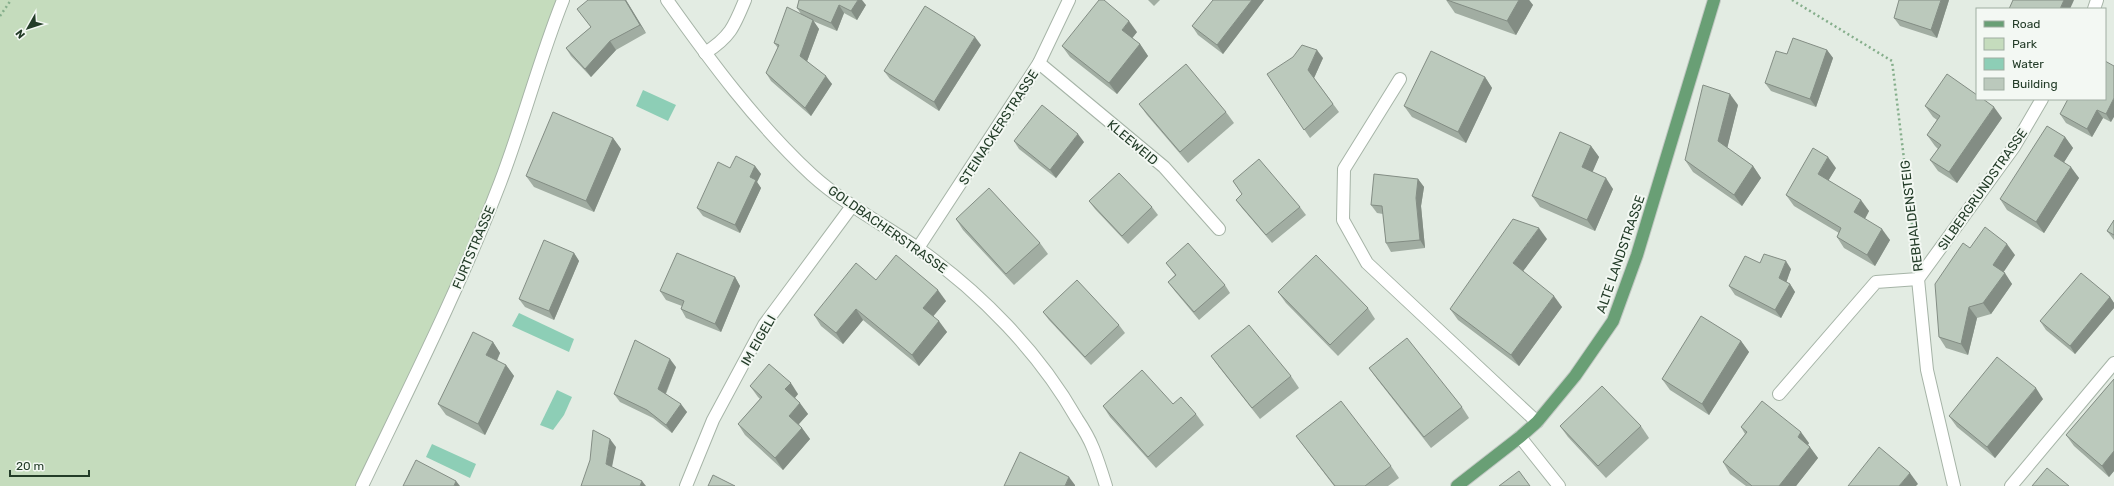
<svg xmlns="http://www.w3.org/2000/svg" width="2114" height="486" viewBox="0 0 2114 486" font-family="Rubik,sans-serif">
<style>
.green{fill:#c5dcbd}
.water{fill:#8dceb6}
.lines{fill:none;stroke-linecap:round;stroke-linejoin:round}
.minor-casing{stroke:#a6b4a7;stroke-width:14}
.major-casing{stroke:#c1c8c3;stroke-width:14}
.path{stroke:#85ae8b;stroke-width:2.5;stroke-dasharray:2 3;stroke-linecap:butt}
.minor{stroke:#fff;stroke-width:12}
.major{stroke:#699f75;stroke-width:12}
.wall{fill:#a1ada2}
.shaded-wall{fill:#838d84}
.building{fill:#bbc9bc;stroke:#838d84}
.labels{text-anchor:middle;stroke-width:4;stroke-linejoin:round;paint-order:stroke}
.street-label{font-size:13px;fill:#233c28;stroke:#f3f8f3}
</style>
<rect width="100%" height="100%" fill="#e3ece3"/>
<path class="green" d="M0 0H563L500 183 362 486H0Z"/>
<g class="water">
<path d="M643 90 676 105 668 121 636 106Z"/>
<path d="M519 313 574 339 569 352 512 326Z"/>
<path d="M557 390 572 397 564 415 553 430 540 425Z"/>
<path d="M432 444 476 464 470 478 426 457Z"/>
</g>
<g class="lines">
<g class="minor-casing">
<g id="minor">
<path d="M667 0C711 62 756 123 812 175 844 204 883 224 919 249 981 293 1039 352 1077 419 1083 428 1089 438 1093 448 1098 460 1102 473 1106 486"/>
<path d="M2094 9 2097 0"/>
<path d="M705 53C730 37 734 27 745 0"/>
<path d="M1039 63 1164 167 1219 229"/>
<path d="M1400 79 1344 169 1343 220 1367 263 1537 422"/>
<path d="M918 248 1039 63 1069 0"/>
<path d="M1918 279 1927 370 1954 486"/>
<path d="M1779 394 1876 282 1918 279 2014 147 2042 99"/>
<path d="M1520 437 1559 486"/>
<path d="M362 486C410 386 460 287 500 183 523 123 539 60 563 0"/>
<path d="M686 486 713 420 764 325 852 206"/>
<path d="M2011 486 2114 363"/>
</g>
</g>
<g class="major-casing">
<path id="major" d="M1457 486 1520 437 1537 422 1575 376 1613 321 1637 255 1714 0"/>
</g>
<g class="path">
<path d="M1792 0 1892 61 1915 249"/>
<path d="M0 16 11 0"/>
</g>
<use href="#minor" class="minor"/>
<use href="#major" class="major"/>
</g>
<g class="wall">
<path d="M626 0 646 33 616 50 591 77 571 56 566 48 591 27 577 9Z"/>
<path d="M799 0 866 5 857 20 844 13 837 31 813 21 819 29 807 61 832 84 811 116 771 81 766 73 778 48 774 43 801 14 797 8Z"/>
<path d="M1148 0H1160L1154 6Z"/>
<path d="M1213 0H1264L1223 54 1198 35 1192 26Z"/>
<path d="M1446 0H1529L1533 5 1516 35 1455 13Z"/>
<path d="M1949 0 1937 38 1900 26 1894 18Z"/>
<path d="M1137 32 1132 38 1140 44 1148 56 1117 94 1070 57 1062 46Z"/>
<path d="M981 45 939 111 890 79 884 71Z"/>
<path d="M1827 50 1833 58 1816 107 1771 91 1765 83Z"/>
<path d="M1323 58 1314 78 1339 112 1310 138 1267 74Z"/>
<path d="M2114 66 2111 122 2103 118 2092 137 2066 123 2060 114Z"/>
<path d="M1485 77 1492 88 1466 143 1412 117 1404 106Z"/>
<path d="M1139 104 1226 112 1234 123 1188 163 1147 115Z"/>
<path d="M1738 105 1727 148 1753 166 1761 178 1742 206 1693 172 1685 160Z"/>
<path d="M1925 106 2002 118 1957 183 1938 171 1930 160 1938 149 1935 146 1927 135 1937 120 1933 117Z"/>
<path d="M2065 137 2073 148 2064 162 2079 178 2044 233 2007 210 2000 199Z"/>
<path d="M613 138 621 149 594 212 534 187 526 176Z"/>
<path d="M1014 141 1084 142 1056 178 1019 149Z"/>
<path d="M1591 146 1599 157 1592 172 1613 189 1595 231 1540 207 1532 196Z"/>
<path d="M755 166 761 174 757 182 761 188 740 233 703 216 697 208 730 168Z"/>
<path d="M1836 168 1828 181 1869 211 1865 219 1890 240 1875 266 1844 248 1837 237 1839 233 1794 206 1786 195Z"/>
<path d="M1418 179 1424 187 1421 206 1425 248 1391 252 1386 243 1383 214 1377 213 1371 205Z"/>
<path d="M1233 181 1300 207 1306 215 1272 243 1242 208 1236 200 1242 194Z"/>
<path d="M1089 201 1152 207 1158 215 1128 244 1095 209Z"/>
<path d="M956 219 1040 243 1048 254 1014 285 963 230Z"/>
<path d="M2114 220V240L2107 231Z"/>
<path d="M1547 239 1523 271 1562 307 1519 366 1458 320 1450 309Z"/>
<path d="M1970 248 2015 255 2003 272 2012 284 1991 314 1977 318 1968 355 1946 348 1939 337Z"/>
<path d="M574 253 579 261 554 320 525 307 519 299Z"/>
<path d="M1166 263 1225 285 1230 293 1199 320 1174 290 1168 282 1175 275Z"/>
<path d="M1760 263 1791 269 1786 282 1790 284 1795 292 1781 318 1735 295 1729 286Z"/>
<path d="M735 277 740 286 721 332 686 318 681 309 682 306 666 300 660 291Z"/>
<path d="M876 280 946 301 933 316 947 332 919 366 863 320 843 344 821 326 814 315Z"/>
<path d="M1278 292 1368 308 1375 319 1338 356 1286 303Z"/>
<path d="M2110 297 2114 303V308L2075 354 2046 330 2040 321Z"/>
<path d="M1043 312 1119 325 1125 333 1091 365 1049 320Z"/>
<path d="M1741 341 1749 352 1709 415 1670 390 1662 379Z"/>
<path d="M493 342 500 353 497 361 506 365 514 376 485 435 446 415 438 404Z"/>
<path d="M1211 356 1291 376 1299 388 1260 419 1219 367Z"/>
<path d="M676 367 666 394 687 412 672 433 653 418 620 402 614 394Z"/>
<path d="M1369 368 1462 407 1469 418 1431 448 1377 379Z"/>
<path d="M2114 379V471L2109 477 2074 446 2066 435Z"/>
<path d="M750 386 798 394 795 398 808 414 799 424 810 439 783 470 745 435 738 424 760 399 758 397Z"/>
<path d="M2043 399 1995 458 1957 427 1949 416Z"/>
<path d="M1173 404 1196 414 1204 425 1156 468 1110 417 1103 406Z"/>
<path d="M1560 426H1641L1649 438 1606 478 1568 437Z"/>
<path d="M1741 427 1809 443 1808 445 1818 458 1796 486H1746L1730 474 1723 462 1745 434Z"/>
<path d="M1296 436 1391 466 1399 478 1388 486H1334Z"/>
</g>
<g class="shaded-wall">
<path d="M625 0H626L646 33 640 25Z"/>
<path d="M858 0H862L866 5 857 20 851 11Z"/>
<path d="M1252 0H1264L1223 54 1217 45Z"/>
<path d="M1519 0H1529L1533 5 1516 35 1507 21Z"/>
<path d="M1941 0H1949L1937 38 1931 30Z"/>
<path d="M2064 0H2074L2070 9H2060Z"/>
<path d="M839 5 844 13 837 31 831 23Z"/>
<path d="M813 20 819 29 806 64 800 56Z"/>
<path d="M1129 21 1137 32 1130 41 1122 30Z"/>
<path d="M975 37 981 45 939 111 934 102Z"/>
<path d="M610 41 616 50 591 77 585 69Z"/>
<path d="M1140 44 1148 56 1117 94 1109 83Z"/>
<path d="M1317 50 1323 58 1314 78 1308 70Z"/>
<path d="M1827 50 1833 58 1816 107 1810 99Z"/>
<path d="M826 76 832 84 811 116 805 108Z"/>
<path d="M1485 77 1492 88 1466 143 1458 132Z"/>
<path d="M1730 94 1738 105 1726 153 1718 141Z"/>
<path d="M2114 98V117L2111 122 2106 114Z"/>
<path d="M1994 107 2002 118 1957 183 1949 172Z"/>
<path d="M2097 110 2103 118 2092 137 2087 129Z"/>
<path d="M1078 134 1084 142 1056 178 1050 170Z"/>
<path d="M2065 137 2073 148 2061 167 2054 156Z"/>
<path d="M613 138 621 149 594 212 586 201Z"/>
<path d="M1591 146 1599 157 1590 178 1582 167Z"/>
<path d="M1828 157 1836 168 1825 186 1818 174Z"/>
<path d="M755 166 761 174 757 182 761 188 740 233 735 225 750 177Z"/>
<path d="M1753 166 1761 178 1742 206 1734 195Z"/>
<path d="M2071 167 2079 178 2044 233 2036 222Z"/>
<path d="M1606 178 1613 189 1595 231 1587 220Z"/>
<path d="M1418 179 1424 187 1421 206 1425 248 1420 240 1416 198Z"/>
<path d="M1861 200 1869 211 1862 224 1854 212Z"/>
<path d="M1539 228 1547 239 1521 274 1513 263Z"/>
<path d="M1882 229 1890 240 1875 266 1867 255Z"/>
<path d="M2007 244 2015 255 2001 276 1993 265Z"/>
<path d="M574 253 579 261 554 320 549 311Z"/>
<path d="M1786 261 1791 269 1785 286 1779 278Z"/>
<path d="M2005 273 2012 284 1991 314 1983 303Z"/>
<path d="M735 277 740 286 721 332 715 324Z"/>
<path d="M1790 284 1795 292 1781 318 1775 310Z"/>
<path d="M938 290 946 301 931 319 923 308Z"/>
<path d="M1554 296 1562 307 1519 366 1511 355Z"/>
<path d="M2110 297 2114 303V308L2075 354 2070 346Z"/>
<path d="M1969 307 1977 318 1968 355 1961 344Z"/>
<path d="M856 309 863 320 843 344 836 333Z"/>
<path d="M939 321 947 332 919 366 912 355Z"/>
<path d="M1741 341 1749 352 1709 415 1702 404Z"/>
<path d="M493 342 500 353 494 366 486 355Z"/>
<path d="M670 359 676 367 664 397 658 389Z"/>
<path d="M506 365 514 376 485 435 478 424Z"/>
<path d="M791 383 798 394 793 400 785 389Z"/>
<path d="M2036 388 2043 399 1995 458 1987 447Z"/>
<path d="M800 403 808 414 796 427 789 416Z"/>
<path d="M681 404 687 412 672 433 666 425Z"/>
<path d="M802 428 810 439 783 470 775 458Z"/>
<path d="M1801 432 1809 443 1806 448 1798 437Z"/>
<path d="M610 439 616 447 611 472 606 464Z"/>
<path d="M1810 447 1818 458 1796 486H1779Z"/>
<path d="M2114 451V471L2109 477 2102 466Z"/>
<path d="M1910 473 1918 484 1916 486H1899Z"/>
<path d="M1069 477 1075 485V486H1065Z"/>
<path d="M456 481 460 486H454Z"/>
<path d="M642 481 646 486H640Z"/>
</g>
<g class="building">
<path d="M588 0H625L640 25 610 41 585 69 566 48 591 27 577 9Z"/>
<path d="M799 0H858L851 11 839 5 831 23 797 8Z"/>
<path d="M1099 0H1104L1129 21 1122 30 1140 44 1109 83 1062 46Z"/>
<path d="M1213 0H1252L1217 45 1192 26Z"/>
<path d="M1447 0H1519L1507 21Z"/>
<path d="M1899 0H1941L1931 30 1894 18Z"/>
<path d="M2013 0H2064L2060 9H2009Z"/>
<path d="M925 6 975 37 934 102 884 71Z"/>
<path d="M787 7 813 20 800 56 826 76 805 108 766 73 779 45 774 43Z"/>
<path d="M1793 38 1827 50 1810 99 1765 83 1776 51 1787 54Z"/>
<path d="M1302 45 1317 50 1308 70 1333 104 1304 130 1267 74 1293 57Z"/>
<path d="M1431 51 1485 77 1458 132 1404 106Z"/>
<path d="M2105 61 2114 66V98L2106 114 2097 110 2087 129 2060 114 2068 99H2105Z"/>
<path d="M1186 64 1226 112 1180 152 1139 104Z"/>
<path d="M1947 74 1977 95V99H1983L1994 107 1949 172 1930 160 1941 145 1927 135 1940 116 1925 106Z"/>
<path d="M1703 85 1730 94 1718 141 1753 166 1734 195 1685 160Z"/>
<path d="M1042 105 1078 134 1050 170 1014 141Z"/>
<path d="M553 112 613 138 586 201 526 176Z"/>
<path d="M2047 126 2065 137 2054 156 2071 167 2036 222 2000 199Z"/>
<path d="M1560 132 1591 146 1582 167 1606 178 1587 220 1532 196Z"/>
<path d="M1813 148 1828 157 1818 174 1861 200 1854 212 1882 229 1867 255 1837 237 1841 228 1786 195Z"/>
<path d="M736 156 755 166 750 177 756 180 735 225 697 208 718 162 730 168Z"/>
<path d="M1259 159 1300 207 1266 235 1236 200 1242 194 1233 181Z"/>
<path d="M1119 173 1152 207 1122 236 1089 201Z"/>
<path d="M1374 174 1418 179 1416 198 1420 240 1386 243 1382 206 1371 205Z"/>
<path d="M989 188 1040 243 1006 274 956 219Z"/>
<path d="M1513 219 1539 228 1513 263 1554 296 1511 355 1450 309Z"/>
<path d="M2114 220V235L2107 231Z"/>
<path d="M1985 227 2007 244 1993 265 2005 273 1983 303 1969 307 1961 344 1939 337 1935 284 1963 243 1970 248Z"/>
<path d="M544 240 574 253 549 311 519 299Z"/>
<path d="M1188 243 1225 285 1194 312 1168 282 1176 275 1166 263Z"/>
<path d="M677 253 735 277 715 324 681 309 684 301 660 291Z"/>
<path d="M1764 254 1786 261 1779 278 1790 284 1775 310 1729 286 1745 256 1760 263Z"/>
<path d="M896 255 938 290 923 308 939 321 912 355 856 309 836 333 814 315 856 263 876 280Z"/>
<path d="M1316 255 1368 308 1330 345 1278 292Z"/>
<path d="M2081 273 2110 297 2070 346 2040 321Z"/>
<path d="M1077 280 1119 325 1085 357 1043 312Z"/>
<path d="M1701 316 1741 341 1702 404 1662 379Z"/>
<path d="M1249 325 1291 376 1252 408 1211 356Z"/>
<path d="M473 332 493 342 486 355 506 365 478 424 438 404Z"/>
<path d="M1407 338 1462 407 1424 437 1369 368Z"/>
<path d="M635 340 670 359 658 389 681 404 666 425 647 410 614 394Z"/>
<path d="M1997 357 2036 388 1987 447 1949 416Z"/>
<path d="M769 364 791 383 785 389 800 403 789 416 802 428 775 458 738 424 762 397 750 386Z"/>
<path d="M1142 370 1173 404 1181 397 1196 414 1148 457 1103 406Z"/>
<path d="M2114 379V451L2102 466 2066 435Z"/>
<path d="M1602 386 1641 426 1598 466 1560 426Z"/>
<path d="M1341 401 1391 466 1365 486H1335L1296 436Z"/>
<path d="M1762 401 1801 432 1798 437 1810 447 1779 486H1752L1723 462 1747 432 1741 427Z"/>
<path d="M593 430 610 439 606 464 642 481 640 486H581L590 460Z"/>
<path d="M1879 447 1910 473 1899 486H1848Z"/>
<path d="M1020 452 1069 477 1065 486H1004Z"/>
<path d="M416 460 456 481 454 486H403Z"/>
<path d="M2047 468 2069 486H2032Z"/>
<path d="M1519 471 1530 486H1499Z"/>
<path d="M713 475 735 486H708Z"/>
</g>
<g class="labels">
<g class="street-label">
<text transform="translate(998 127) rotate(-57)" y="5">STEINACKERSTRASSE</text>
<text transform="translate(1133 142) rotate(40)" y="5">KLEEWEID</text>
<text transform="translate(1982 189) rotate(-55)" y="5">SILBERGRUNDSTRASSE</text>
<text transform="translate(1911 216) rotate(-97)" y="5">REBHALDENSTEIG</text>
<text transform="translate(888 229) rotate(35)" y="5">GOLDBACHERSTRASSE</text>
<text transform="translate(473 247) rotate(-67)" y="5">FURTSTRASSE</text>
<text transform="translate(1620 254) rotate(-71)" y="5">ALTE LANDSTRASSE</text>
<text transform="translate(758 340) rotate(-60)" y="5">IM EIGELI</text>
</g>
</g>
<rect x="1976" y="8" width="130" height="92" fill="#f3f8f3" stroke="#a0ada2"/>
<rect x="1984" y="21" width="20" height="6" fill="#699f75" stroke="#a0ada2"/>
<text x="2012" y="28" font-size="12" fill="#233c28">Road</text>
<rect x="1984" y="38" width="20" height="12" fill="#c5dcbd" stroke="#a0ada2"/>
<text x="2012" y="48" font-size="12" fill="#233c28">Park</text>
<rect x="1984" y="58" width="20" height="12" fill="#8dceb6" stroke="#a0ada2"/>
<text x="2012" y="68" font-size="12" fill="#233c28">Water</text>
<rect x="1984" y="78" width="20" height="12" fill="#bbc9bc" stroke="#a0ada2"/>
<text x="2012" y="88" font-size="12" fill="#233c28">Building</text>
<g transform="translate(28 28) rotate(231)" stroke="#f3f8f3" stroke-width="3" paint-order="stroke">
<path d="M0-3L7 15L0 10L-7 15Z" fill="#233c28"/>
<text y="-6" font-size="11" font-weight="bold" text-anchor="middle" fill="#233c28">N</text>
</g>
<path d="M10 470v6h79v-6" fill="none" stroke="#233c28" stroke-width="2"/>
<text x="16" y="470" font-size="12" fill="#233c28" stroke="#f3f8f3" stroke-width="3" paint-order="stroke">20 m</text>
</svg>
